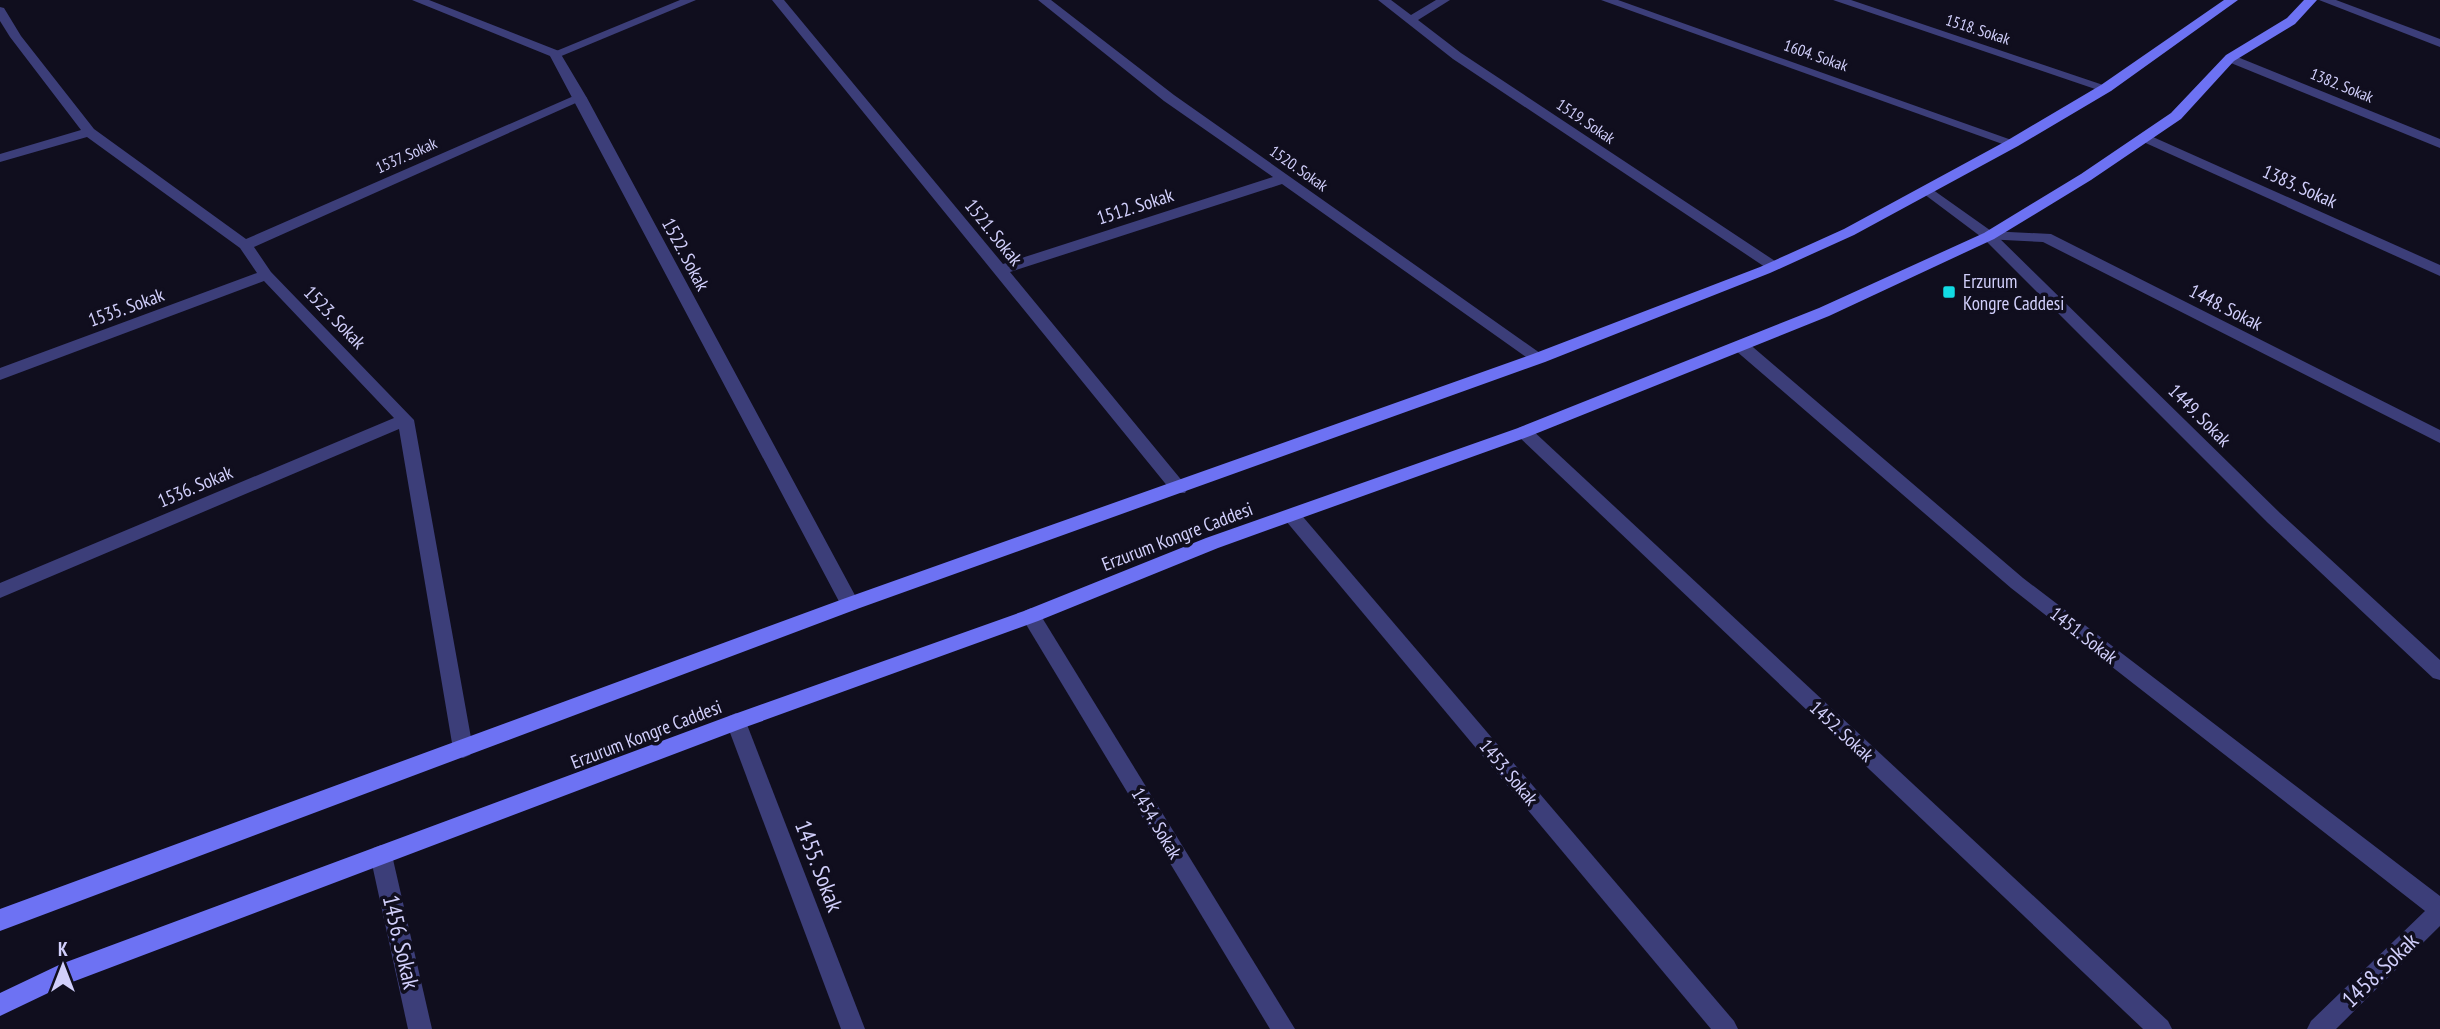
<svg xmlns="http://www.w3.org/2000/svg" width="2440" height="1029" viewBox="0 0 2440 1029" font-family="'PT Sans Narrow',sans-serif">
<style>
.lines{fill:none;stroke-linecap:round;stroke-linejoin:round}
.minor{fill:#3c3e79;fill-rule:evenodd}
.tertiary{fill:#3c3e79;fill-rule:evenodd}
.secondary{fill:#6d72f3;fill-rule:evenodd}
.poi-dot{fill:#12dbe4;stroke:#100e1e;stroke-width:2.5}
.labels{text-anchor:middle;stroke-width:7;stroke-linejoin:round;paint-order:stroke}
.far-street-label{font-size:16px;fill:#d1cffb;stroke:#100e1e}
.street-label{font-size:19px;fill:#d1cffb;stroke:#100e1e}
.poi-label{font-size:19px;fill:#d1cffb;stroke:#100e1e;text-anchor:start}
.near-street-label{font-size:23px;fill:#d1cffb;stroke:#100e1e}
</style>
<rect width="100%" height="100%" fill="#100e1e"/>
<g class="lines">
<g class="minor">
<path d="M680 0H696L559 57H551L549 54Z"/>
<path d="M772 0H784L1003 264 1273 177 1164 101 1038 0H1051L1174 95 1547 358 1545 362H1533L1282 184 1010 272 1188 488 1185 493H1173Z"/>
<path d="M1378 0H1391L1411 15 1436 0H1450L1418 20 1461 53 1778 263 1780 266 1778 269H1768L1453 59Z"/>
<path d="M1601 0H1618L2020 143 2013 147 2008 146Z"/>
<path d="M1833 0H1851L2112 88 2106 92 2101 91Z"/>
<path d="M2319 0H2336L2440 39V47Z"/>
<path d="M0 7 4 8 21 36 94 129 246 239 576 95 581 94 587 98 254 247 271 272 414 420 473 749 470 755 463 758 456 755 453 749 399 429 0 598V583L394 418 264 281 0 380V368L257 273 240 248 87 137 0 162V154L81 130 10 37 0 21Z"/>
<path d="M2230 54 2440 139V148L2226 61 2224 58Z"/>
<path d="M2144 133 2440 265V276L2139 140 2137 137Z"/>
<path d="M1989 231 2051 234 2440 430V443L2043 242 1984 239 1982 236Z"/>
<path d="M1741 341 1747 342 2023 578 2440 896V926L2336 1029H2307L2311 1021 2425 911 2011 588 1735 350 1733 346 1735 342Z"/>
<path d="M1524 426 1530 428 2168 1021 2172 1029H2143L1518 436 1516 432 1518 428Z"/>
<path d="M1292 509 1298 511 1734 1021 1738 1029H1711L1286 521 1283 516 1286 511Z"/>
<path d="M1031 608 1038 611 1295 1029H1270L1024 621 1022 616 1024 611Z"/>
<path d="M736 713 743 716 746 722 865 1029H841L726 722 729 716Z"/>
<path d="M381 845 389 848 392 855 432 1029H408L370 855 373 848Z"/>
</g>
<g class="tertiary">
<path d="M412 0H429L559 51 587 98 857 599 859 604 857 609 850 611 843 609 550 56Z"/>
<path d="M1929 187 1994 233 2280 513 2440 660V680L2433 678 2268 523 1984 239 1924 194V188Z"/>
</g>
<g class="secondary">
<path d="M2224 0H2238L2111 91 2018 146 1854 235 1770 273 1545 362 857 609 0 931V909L843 599 1533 354 1760 267 1844 229 2008 140 2101 85Z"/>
<path d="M2304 0H2317L2295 24 2234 61 2181 119 2091 180 1994 239 1829 316 1530 436 1218 548 1038 621 743 728 67 984 0 1016V993L61 964 729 716 1024 611 1206 538 1518 428 1819 308 1984 233 2081 174 2171 113 2226 55 2287 18Z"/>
</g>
</g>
<rect class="poi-dot" x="1942" y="285" width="14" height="14" rx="3.5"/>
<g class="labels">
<g class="far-street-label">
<text transform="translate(1978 29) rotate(18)" y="6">1518. Sokak</text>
<text transform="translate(1816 55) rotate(19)" y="6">1604. Sokak</text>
<text transform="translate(2342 85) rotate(22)" y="6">1382. Sokak</text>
<text transform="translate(1586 121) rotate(34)" y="6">1519. Sokak</text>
<text transform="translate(406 155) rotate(-24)" y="6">1537. Sokak</text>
<text transform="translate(1299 168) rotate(35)" y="6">1520. Sokak</text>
</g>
<g class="street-label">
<text transform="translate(2300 186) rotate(24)" y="7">1383. Sokak</text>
<text transform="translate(1135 206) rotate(-18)" y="7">1512. Sokak</text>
<text transform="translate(994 232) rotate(51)" y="7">1521. Sokak</text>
<text transform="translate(686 254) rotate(62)" y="7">1522. Sokak</text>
<text transform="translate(126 307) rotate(-20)" y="7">1535. Sokak</text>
<text transform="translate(2226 307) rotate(27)" y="7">1448. Sokak</text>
<text transform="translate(335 317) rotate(46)" y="7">1523. Sokak</text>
<text transform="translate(2200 415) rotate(45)" y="7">1449. Sokak</text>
<text transform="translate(195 486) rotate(-23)" y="7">1536. Sokak</text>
<text transform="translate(1177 536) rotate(-21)" y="7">Erzurum Kongre Caddesi</text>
<text transform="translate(2084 635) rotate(38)" y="7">1451. Sokak</text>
<text transform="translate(1842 731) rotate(43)" y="7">1452. Sokak</text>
<text transform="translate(646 734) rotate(-21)" y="7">Erzurum Kongre Caddesi</text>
<text transform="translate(1509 772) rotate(50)" y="7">1453. Sokak</text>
<text transform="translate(1157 823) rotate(59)" y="7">1454. Sokak</text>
</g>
<g class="poi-label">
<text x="1963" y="288">Erzurum<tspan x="1963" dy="22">Kongre Caddesi</tspan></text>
</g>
<g class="near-street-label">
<text transform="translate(819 866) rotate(69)" y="8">1455. Sokak</text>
<text transform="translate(401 942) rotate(77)" y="8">1456. Sokak</text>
<text transform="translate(2380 970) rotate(-44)" y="8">1458. Sokak</text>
</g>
</g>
<g transform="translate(63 966)" stroke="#100e1e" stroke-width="5" paint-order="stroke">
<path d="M0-5L12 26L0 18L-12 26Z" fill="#d1cffb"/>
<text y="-10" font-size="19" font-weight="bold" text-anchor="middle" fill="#d1cffb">K</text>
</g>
</svg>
